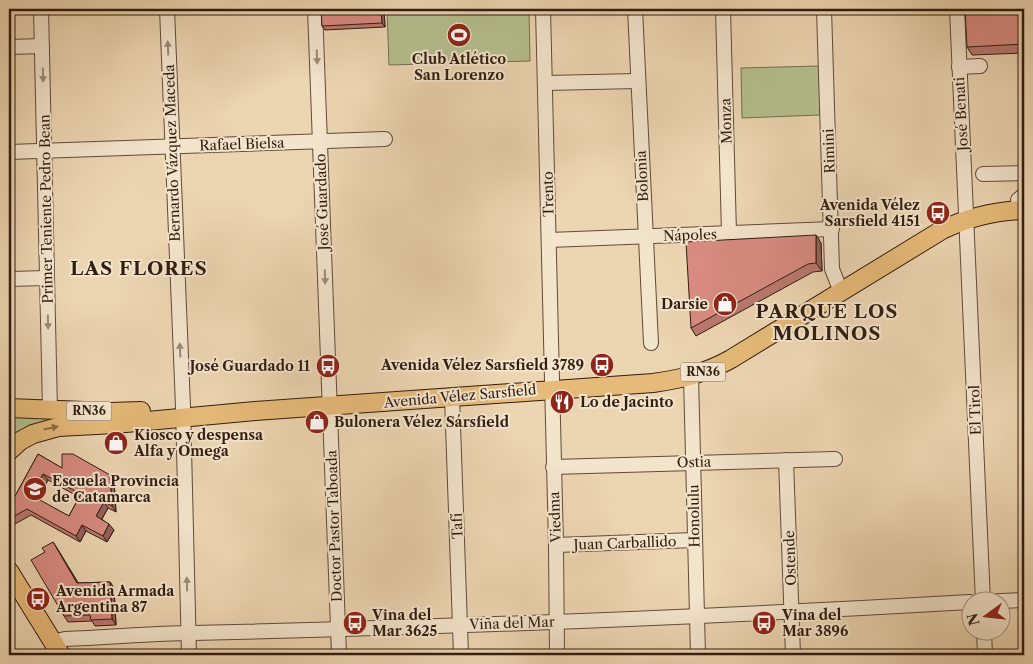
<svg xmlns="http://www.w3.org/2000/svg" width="1033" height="664" viewBox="0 0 1033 664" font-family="'Libre Caslon Text',serif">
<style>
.green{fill:#b5be8d;stroke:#746e4f}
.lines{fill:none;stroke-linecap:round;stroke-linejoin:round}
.minor-casing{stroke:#604b39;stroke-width:16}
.major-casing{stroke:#321d11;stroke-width:20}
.minor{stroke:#f3e4cc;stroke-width:14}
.major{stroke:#e6ba78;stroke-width:18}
.wall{fill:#ba786f;stroke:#321d11;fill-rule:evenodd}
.shaded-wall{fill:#97615a;stroke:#321d11}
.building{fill:#d88b81;stroke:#321d11;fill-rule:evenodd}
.oneway{fill:#9c8a78}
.oneway2{fill:#8c6c44}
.labels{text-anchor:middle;stroke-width:4;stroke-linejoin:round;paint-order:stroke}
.shield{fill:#f3e4cc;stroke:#6c5949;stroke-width:1}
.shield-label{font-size:12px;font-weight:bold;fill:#321d11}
.poi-label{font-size:14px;font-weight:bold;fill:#321d11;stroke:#f3e4cc;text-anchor:start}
.street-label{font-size:14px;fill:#321d11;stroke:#f3e4cc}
.district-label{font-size:19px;font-weight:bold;letter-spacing:1px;fill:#321d11;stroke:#f3e4cc}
</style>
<rect width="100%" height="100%" fill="#ecd5b1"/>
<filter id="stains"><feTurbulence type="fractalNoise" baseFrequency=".004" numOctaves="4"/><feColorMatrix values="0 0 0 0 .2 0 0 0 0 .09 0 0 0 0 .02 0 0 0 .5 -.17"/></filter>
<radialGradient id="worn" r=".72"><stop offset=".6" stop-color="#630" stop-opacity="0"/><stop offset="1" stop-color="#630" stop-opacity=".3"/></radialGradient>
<g class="green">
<path d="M387 9H529L530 61 389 65Z"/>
<path d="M819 66 820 115 742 118 741 68Z"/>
<path d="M9 415 100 418 9 441Z"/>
</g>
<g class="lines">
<g class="minor-casing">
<g id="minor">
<path d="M41 9 50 410"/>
<path d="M167 9 183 407 189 655"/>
<path d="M315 9 339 655"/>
<path d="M543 9 556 545 557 655"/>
<path d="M635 9 651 343"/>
<path d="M723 9 729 233"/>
<path d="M824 9 832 269 841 292"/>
<path d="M957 9 983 602"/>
<path d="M9 47 42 46"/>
<path d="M959 67 980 66"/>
<path d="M545 83 638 81"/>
<path d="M9 152 385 139"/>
<path d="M983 174 1024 173"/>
<path d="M1018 200 1024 195"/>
<path d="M549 240 832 229"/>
<path d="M9 279 47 278"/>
<path d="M691 376 698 655"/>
<path d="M452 397 461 655"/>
<path d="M786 460 793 655"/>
<path d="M553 467 835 459"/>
<path d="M556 545 695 540"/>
<path d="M979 602 1024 600"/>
<path d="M984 632 985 655"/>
<path d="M54 642 65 639C108 638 150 633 193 633 452 627 712 617 970 602"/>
</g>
</g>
<g class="major-casing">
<g id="major">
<path d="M9 408 110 412 141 411"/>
<path d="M9 451 20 441 33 434 58 427 115 424 255 411 653 383C682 379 706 373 731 359L942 230C969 217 995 211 1024 210"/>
<path d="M9 571 61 655"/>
</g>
</g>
<use href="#minor" class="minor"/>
<use href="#major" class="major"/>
</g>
<g class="wall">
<path d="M321 9H384L385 27 325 30 322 26Z"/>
<path d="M1024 9V53L972 55 967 47Z"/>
<path d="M816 235 821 243 822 271 813 272 696 336 691 328Z"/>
<path d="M38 454 62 468 114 481 116 512 108 508 102 519 114 530 107 542 86 531 80 542 31 515 15 524 11 518 13 500ZM48 480 79 497 69 516 37 499Z"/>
<path d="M53 542 78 583 110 582 114 588 116 625 95 626 92 621 68 622 64 616 45 552Z"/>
</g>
<g class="shaded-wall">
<path d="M381 9H384L385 27 382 23Z"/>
<path d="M816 235 821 243 822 271 816 263Z"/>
<path d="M43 474 48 480 36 502 31 495Z"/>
<path d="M110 475 114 481 116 512 112 506Z"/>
<path d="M104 502 108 508 100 522 96 516Z"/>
<path d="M109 524 114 530 107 542 103 536Z"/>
<path d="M82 525 86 531 80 542 76 536Z"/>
<path d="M53 542 57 548 82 589 77 583Z"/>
<path d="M110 582 114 588 116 625 112 619Z"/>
</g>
<g class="building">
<path d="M321 9H381L382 23 322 26Z"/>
<path d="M965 9H1024V44L967 47Z"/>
<path d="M816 235V263L808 264 691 328 686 242Z"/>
<path d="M38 454 62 468V454H73L110 475 112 506 104 502 96 516 109 524 103 536 82 525 76 536 27 509 11 518 9 515V502L13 500ZM43 474 81 494 69 516 31 495Z"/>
<path d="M53 542 77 583 110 582 112 619 91 620 90 615 64 616 31 560 45 552 42 548Z"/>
</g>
<defs><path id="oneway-solid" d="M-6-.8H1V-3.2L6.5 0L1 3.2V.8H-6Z" transform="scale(1.25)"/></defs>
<g class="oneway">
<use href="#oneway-solid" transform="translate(168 48) rotate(-92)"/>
<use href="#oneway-solid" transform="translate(317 57) rotate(88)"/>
<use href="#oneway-solid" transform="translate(43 75) rotate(89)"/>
<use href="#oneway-solid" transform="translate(325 277) rotate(88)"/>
<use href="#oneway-solid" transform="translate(48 322) rotate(89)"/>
<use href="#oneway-solid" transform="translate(180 350) rotate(-93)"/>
<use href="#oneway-solid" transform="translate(187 584) rotate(-91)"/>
</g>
<use class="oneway2" href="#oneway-solid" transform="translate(51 428) rotate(-12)"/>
<defs>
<g id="stadium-disc" transform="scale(1.25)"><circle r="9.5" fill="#8f2418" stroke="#f3e4cc"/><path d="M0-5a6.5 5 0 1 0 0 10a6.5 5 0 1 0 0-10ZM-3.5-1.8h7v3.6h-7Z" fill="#fff"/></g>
<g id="bus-disc" transform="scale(1.25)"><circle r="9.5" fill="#8f2418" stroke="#f3e4cc"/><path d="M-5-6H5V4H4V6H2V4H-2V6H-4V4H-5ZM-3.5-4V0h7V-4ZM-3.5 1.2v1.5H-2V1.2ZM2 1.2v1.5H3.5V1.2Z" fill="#fff"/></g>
<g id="shop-disc" transform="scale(1.25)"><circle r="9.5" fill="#8f2418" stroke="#f3e4cc"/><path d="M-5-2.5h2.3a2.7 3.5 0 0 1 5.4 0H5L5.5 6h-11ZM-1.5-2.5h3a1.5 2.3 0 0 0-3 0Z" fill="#fff"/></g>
<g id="restaurant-disc" transform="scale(1.25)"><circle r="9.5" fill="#8f2418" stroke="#f3e4cc"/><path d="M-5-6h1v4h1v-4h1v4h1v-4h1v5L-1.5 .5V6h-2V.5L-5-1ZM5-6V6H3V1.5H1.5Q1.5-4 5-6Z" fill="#fff"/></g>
<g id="school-disc" transform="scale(1.25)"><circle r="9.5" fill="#8f2418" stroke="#f3e4cc"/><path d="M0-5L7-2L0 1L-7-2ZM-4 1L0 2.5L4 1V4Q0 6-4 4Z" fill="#fff"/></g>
</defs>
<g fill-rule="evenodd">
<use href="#stadium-disc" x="459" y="35"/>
<use href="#bus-disc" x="938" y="213"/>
<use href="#shop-disc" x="725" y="304"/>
<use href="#bus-disc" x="602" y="365"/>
<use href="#bus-disc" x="328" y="366"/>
<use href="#restaurant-disc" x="562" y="402"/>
<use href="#shop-disc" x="317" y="422"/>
<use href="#shop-disc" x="116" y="443"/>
<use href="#school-disc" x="35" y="489"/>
<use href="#bus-disc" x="38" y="599"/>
<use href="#bus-disc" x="355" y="623"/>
<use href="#bus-disc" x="764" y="623"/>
</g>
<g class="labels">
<g class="shield">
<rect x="680.5" y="362.5" width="45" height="19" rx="4"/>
<rect x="66.5" y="401.5" width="45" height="19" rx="4"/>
</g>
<g class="shield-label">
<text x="703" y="376">RN36</text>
<text x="89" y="415">RN36</text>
</g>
<g class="poi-label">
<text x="459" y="64" text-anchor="middle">Club Atlético<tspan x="459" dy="16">San Lorenzo</tspan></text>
<text x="920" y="210" text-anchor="end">Avenida Vélez<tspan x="920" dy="16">Sarsfield 4151</tspan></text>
<text x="708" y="309" text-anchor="end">Darsie</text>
<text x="584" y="370" text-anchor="end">Avenida Vélez Sarsfield 3789</text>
<text x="310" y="371" text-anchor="end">José Guardado 11</text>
<text x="580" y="407">Lo de Jacinto</text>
<text x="334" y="427">Bulonera Vélez Sársfield</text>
<text x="134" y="440">Kiosco y despensa<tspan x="134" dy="16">Alfa y Omega</tspan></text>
<text x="52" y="486">Escuela Provincia<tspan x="52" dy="16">de Catamarca</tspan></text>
<text x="56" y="596">Avenida Armada<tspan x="56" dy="16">Argentina 87</tspan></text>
<text x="372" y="620">Vina del<tspan x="372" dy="16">Mar 3625</tspan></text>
<text x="782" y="620">Vina del<tspan x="782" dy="16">Mar 3896</tspan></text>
</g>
<g class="street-label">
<text transform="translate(961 114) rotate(-93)" y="5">José Benati</text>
<text transform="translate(726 121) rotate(-92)" y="5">Monza</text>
<text transform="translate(242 144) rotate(-2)" y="5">Rafael Bielsa</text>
<text transform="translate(829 151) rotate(-92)" y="5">Rimini</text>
<text transform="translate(172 153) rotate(-92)" y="5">Bernardo Vázquez Maceda</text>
<text transform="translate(642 176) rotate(-93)" y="5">Bolonia</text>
<text transform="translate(548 194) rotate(-91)" y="5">Trento</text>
<text transform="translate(322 202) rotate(-92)" y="5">José Guardado</text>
<text transform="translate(46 209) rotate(-91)" y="5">Primer Teniente Pedro Bean</text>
<text transform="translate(690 235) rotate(-2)" y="5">Nápoles</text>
<text transform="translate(460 396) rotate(-5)" y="5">Avenida Vélez Sarsfield</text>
<text transform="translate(975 410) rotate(-92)" y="5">El Tirol</text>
<text transform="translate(694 462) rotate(-2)" y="5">Ostia</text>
<text transform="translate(694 516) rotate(-91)" y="5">Honolulu</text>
<text transform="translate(555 517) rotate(-92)" y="5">Viedma</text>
<text transform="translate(334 526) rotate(-92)" y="5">Doctor Pastor Taboada</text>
<text transform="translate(457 526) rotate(-92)" y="5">Tafí</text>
<text transform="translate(625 543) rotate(-2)" y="5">Juan Carballido</text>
<text transform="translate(790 558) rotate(-92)" y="5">Ostende</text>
<text transform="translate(512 623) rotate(-2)" y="5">Viña del Mar</text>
</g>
<g class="district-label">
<text x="139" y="275">LAS FLORES</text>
<text x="827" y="318">PARQUE LOS<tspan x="827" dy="22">MOLINOS</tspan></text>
</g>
</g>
<rect width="1033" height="664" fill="none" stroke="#ecd5b1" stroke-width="30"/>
<rect x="10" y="10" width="1013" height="644" fill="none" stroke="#321d11" stroke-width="2.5"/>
<rect x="15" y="15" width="1003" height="634" fill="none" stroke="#321d11"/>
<g transform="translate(986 616) rotate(255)"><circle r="24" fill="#f3e4cc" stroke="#a69481"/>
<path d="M0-4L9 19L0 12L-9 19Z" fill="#8f2418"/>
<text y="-8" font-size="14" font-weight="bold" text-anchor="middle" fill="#321d11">N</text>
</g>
<rect width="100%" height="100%" filter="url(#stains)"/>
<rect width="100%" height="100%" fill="url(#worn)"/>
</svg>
